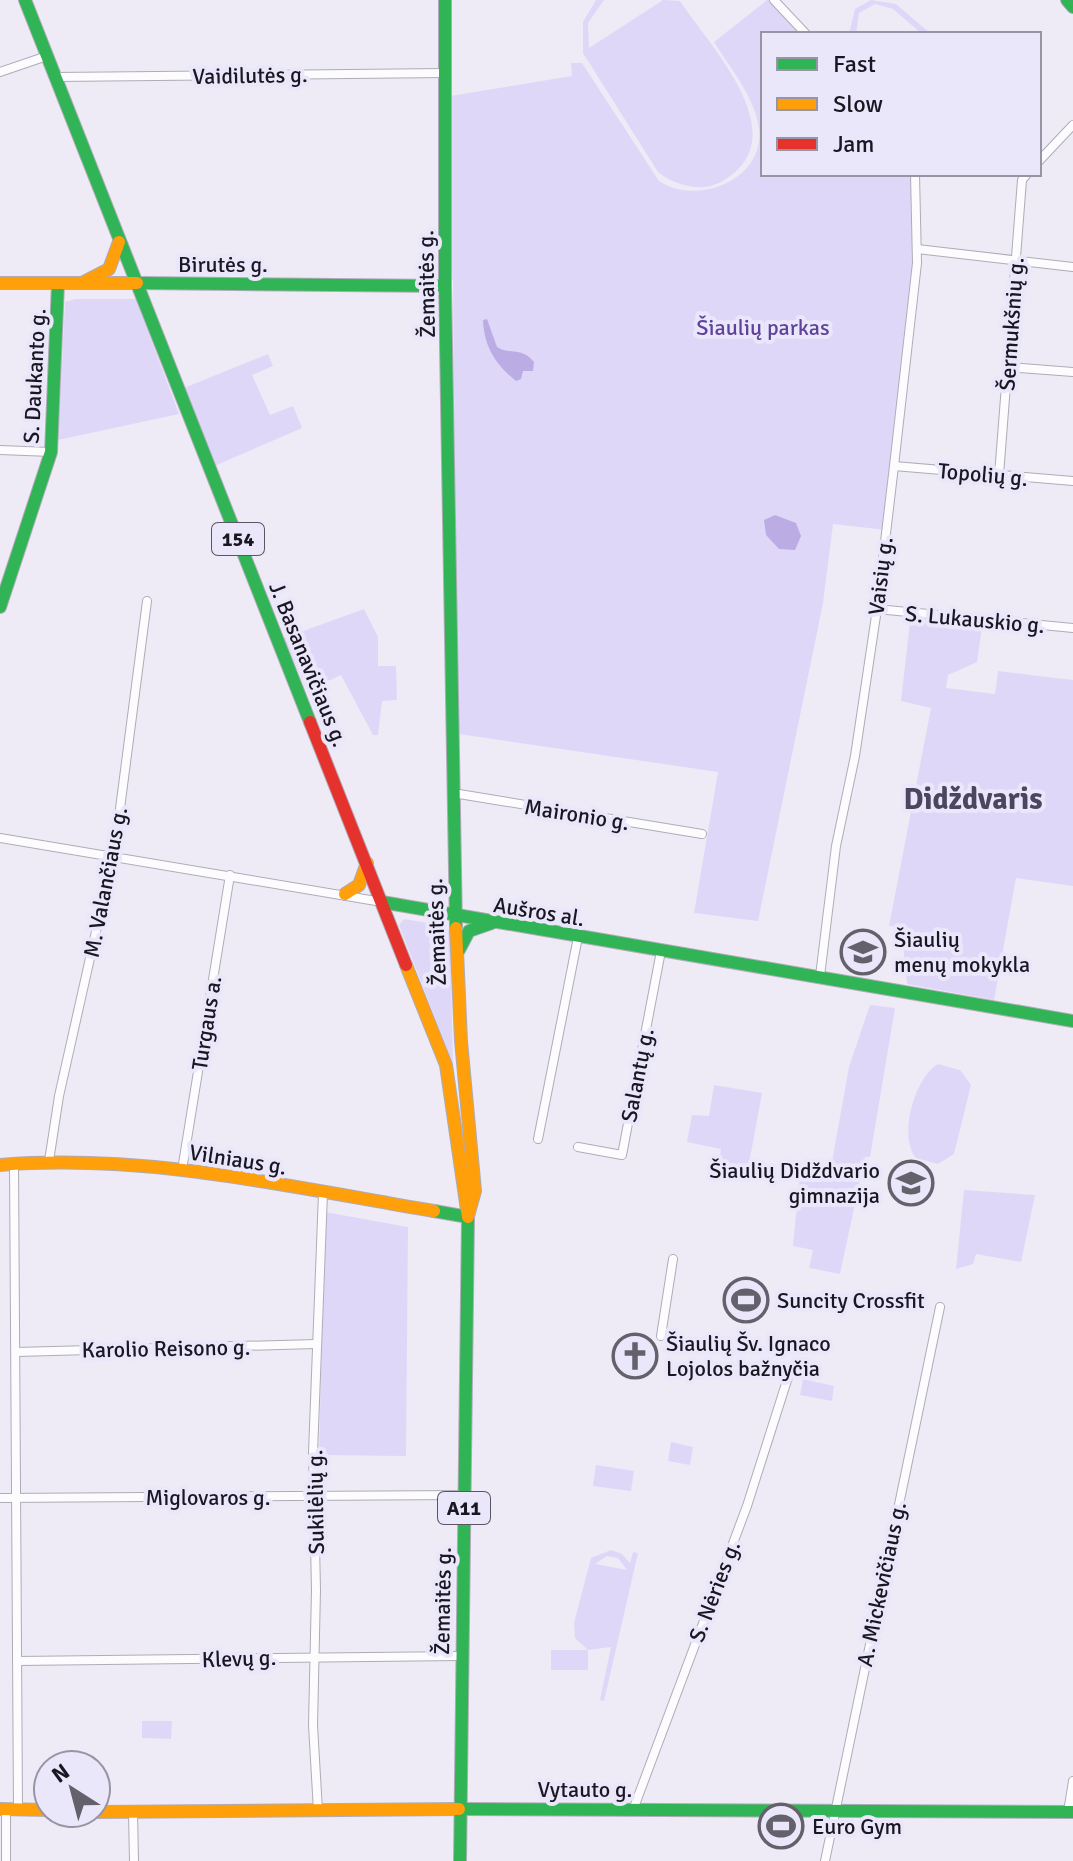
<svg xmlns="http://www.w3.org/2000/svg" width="1073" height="1861" viewBox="0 0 1073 1861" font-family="Signika,sans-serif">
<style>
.green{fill:#dfd7f8;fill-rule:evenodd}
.water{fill:#bbade4}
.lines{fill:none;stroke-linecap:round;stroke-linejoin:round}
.street-casing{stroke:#afacb7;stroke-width:10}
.fast-casing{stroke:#afacb7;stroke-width:14}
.slow-casing{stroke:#afacb7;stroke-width:14}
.jam-casing{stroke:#afacb7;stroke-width:14}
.street{stroke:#fcfcfe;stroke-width:8}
.fast{stroke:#30b455;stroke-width:12}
.slow{stroke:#ff9f0a;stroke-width:12}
.jam{stroke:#e5322d;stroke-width:12}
.labels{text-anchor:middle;stroke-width:8;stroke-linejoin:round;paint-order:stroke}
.shield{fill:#ebe7fb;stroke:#595563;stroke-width:2}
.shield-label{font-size:20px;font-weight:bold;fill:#1a1722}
.street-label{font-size:22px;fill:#1a1722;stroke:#ebe7fb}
.park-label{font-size:22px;fill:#5f429a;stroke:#ebe7fb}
.poi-label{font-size:22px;fill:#1a1722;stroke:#ebe7fb;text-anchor:start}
.district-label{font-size:30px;font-weight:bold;fill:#4c4560;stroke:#ebe7fb}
</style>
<rect width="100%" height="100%" fill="#eeebf6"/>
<g class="green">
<path d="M596 0H604L588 23 589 48 663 0 680 1C712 49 799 138 721 182 701 193 674 185 658 172L583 53V22Z"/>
<path d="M767 0H774L806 34H763V174H915L917 263 886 530 833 524 823 603 758 921 694 913 718 772 452 733 449 511 455 509 453 279 445 286 444 97 572 76 571 63H582L659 181C696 206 764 181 759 130 756 98 730 68 714 42Z"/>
<path d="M871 0 896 4 931 34H922L893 9 875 4 859 13 856 34H849L855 9Z"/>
<path d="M75 299H136L179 414 58 440 65 302Z"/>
<path d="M268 354 273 366 252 375 270 415 293 406 302 428 210 468 179 390Z"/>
<path d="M364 609 378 637V666H396L397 700 382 701 378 735H373L341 675 307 691 284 638Z"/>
<path d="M911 613 983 620 977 662 948 675 946 688 995 694 998 671 1073 680V886L1016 878 994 1000 907 984 901 927 889 926 931 708 901 701Z"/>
<path d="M404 919 445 926 450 932 453 1064 399 925Z"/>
<path d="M870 1005 895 1008 870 1157H865L840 1274 809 1268 813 1250 793 1246 801 1163 831 1167 849 1067Z"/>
<path d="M938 1064 960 1070 971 1085 954 1154 938 1164 916 1158C898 1137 914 1078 938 1064Z"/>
<path d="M714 1085 762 1093 748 1169 719 1163 721 1149 687 1142 692 1115 709 1116Z"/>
<path d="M964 1190 1035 1195 1021 1262 976 1254 973 1264 956 1269Z"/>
<path d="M325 1212 408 1227 406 1456 319 1455Z"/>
<path d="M803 1379 834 1386 832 1401 800 1395Z"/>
<path d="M671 1442 693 1447 690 1465 668 1461Z"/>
<path d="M596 1465 634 1471 631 1491 593 1486Z"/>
<path d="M611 1550 622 1554 630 1563 633 1552 638 1553 604 1701 600 1700 611 1647 588 1650 575 1638 574 1623 591 1558ZM607 1556 618 1558 627 1570 595 1564Z"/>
<rect x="551" y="1650" width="37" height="20"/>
<path d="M142 1721H172L171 1739 142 1738Z"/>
</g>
<g class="water">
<path d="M487 319 497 347C510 355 522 347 534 362L533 371H523L521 379 516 381C496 365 484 347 483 320Z"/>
<path d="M775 515 796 523 801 536 795 550 779 549 766 535 764 520Z"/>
</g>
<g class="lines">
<g class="street-casing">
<g id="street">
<path d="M774 0 806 34"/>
<path d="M0 72 47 56"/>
<path d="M56 77 445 73"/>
<path d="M1039 161 1073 125"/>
<path d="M917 249 1073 267"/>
<path d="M1008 367 1073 372"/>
<path d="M0 450 51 452"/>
<path d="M894 466 1073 481"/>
<path d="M999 475 1022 180 1027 174"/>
<path d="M877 609 1073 628"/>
<path d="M453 793 702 834"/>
<path d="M0 838 382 902"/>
<path d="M820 976 836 846 855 756 877 609 894 466 917 263 915 174"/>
<path d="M538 1139 578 937"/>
<path d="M578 1147 622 1155 661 951"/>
<path d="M49 1161 59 1096 115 847 147 601"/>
<path d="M14 1163 18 1809"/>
<path d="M182 1170 230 875"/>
<path d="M661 1336 673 1259"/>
<path d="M16 1352 316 1344"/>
<path d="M0 1498 464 1495"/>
<path d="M17 1661 461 1656"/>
<path d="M6 1809V1861"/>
<path d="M633 1810 747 1506 790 1371"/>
<path d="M318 1811 313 1725 316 1590 313 1453 323 1193"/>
<path d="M133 1812 134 1861"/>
<path d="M1068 1812 1073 1781"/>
<path d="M825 1861 940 1307"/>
</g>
</g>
<g class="fast-casing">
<g id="fast">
<path d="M25 0 310 722"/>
<path d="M445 0V286"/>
<path d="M1067 0 1073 7"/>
<path d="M137 283 445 286 456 928"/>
<path d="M0 607 51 452 58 283"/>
<path d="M382 902 1073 1021"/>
<path d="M459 950 469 931 492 923"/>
<path d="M434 1211 468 1217 460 1861"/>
<path d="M459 1809 1073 1812"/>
</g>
</g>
<g class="slow-casing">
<g id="slow">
<path d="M0 283H137"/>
<path d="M82 283 109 269 119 242"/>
<path d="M345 894 359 885 367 863"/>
<path d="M456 928 461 1041 475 1191 468 1216"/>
<path d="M406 965 446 1065 468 1217"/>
<path d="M0 1165C145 1153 291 1187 434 1211"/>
<path d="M0 1809 48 1810"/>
<path d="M96 1812 459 1809"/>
</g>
</g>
<g class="jam-casing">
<path id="jam" d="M310 722 406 965"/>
</g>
<use href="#street" class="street"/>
<use href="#fast" class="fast"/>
<use href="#slow" class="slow"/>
<use href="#jam" class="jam"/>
</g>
<defs>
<g id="school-ring" transform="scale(2.3)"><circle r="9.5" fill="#ebe7fb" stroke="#64616c" stroke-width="1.5"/><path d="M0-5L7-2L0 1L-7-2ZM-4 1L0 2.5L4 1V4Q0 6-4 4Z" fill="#64616c"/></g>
<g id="stadium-ring" transform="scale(2.3)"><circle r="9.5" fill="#ebe7fb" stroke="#64616c" stroke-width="1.5"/><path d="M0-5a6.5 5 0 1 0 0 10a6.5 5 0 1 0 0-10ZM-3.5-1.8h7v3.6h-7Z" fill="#64616c"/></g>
<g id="church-ring" transform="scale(2.3)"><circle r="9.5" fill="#ebe7fb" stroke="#64616c" stroke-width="1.5"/><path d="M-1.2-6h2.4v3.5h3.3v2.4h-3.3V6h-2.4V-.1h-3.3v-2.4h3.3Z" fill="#64616c"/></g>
</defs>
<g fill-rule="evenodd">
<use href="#school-ring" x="863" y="952"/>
<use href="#school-ring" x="911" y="1183"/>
<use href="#stadium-ring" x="746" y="1300"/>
<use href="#church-ring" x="635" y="1356"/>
<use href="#stadium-ring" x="781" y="1826"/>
</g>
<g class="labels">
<g class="shield">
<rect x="212" y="523" width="52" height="32" rx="6"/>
<rect x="438" y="1492" width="52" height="32" rx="6"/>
</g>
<g class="shield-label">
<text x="238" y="546">154</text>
<text x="464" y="1515">A11</text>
</g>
<g class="street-label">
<text transform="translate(250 75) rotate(-1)" y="8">Vaidilutės g.</text>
<text x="223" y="272">Birutės g.</text>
<text transform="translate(426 284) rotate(-91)" y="8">Žemaitės g.</text>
<text transform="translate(1011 324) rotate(-86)" y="8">Šermukšnių g.</text>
<text transform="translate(34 376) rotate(-87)" y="8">S. Daukanto g.</text>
<text transform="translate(983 474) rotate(5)" y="8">Topolių g.</text>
<text transform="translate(880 576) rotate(-83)" y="8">Vaisių g.</text>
<text transform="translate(975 619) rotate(5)" y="8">S. Lukauskio g.</text>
<text transform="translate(309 664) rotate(68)" y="8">J. Basanavičiaus g.</text>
<text transform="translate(577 814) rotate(9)" y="8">Maironio g.</text>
<text transform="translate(105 882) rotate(-79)" y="8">M. Valančiaus g.</text>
<text transform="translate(539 911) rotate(9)" y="8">Aušros al.</text>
<text transform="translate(436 932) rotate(-92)" y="8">Žemaitės g.</text>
<text transform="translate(206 1023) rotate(-81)" y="8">Turgaus a.</text>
<text transform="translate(637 1075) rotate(-79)" y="8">Salantų g.</text>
<text transform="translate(238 1159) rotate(9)" y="8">Vilniaus g.</text>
<text transform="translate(166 1348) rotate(-1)" y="8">Karolio Reisono g.</text>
<text x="208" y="1505">Miglovaros g.</text>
<text transform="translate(315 1502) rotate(-91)" y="8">Sukilėlių g.</text>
<text transform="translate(881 1584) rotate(-78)" y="8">A. Mickevičiaus g.</text>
<text transform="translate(714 1591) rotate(-69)" y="8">S. Nėries g.</text>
<text transform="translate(442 1601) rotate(-89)" y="8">Žemaitės g.</text>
<text transform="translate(239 1658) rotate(-2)" y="8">Klevų g.</text>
<text x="585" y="1797">Vytauto g.</text>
</g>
<g class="park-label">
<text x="763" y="335">Šiaulių parkas</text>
</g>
<g class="poi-label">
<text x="894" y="947">Šiaulių<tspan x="894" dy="25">menų mokykla</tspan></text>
<text x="880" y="1178" text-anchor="end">Šiaulių Didždvario<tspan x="880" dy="25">gimnazija</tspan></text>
<text x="777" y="1308">Suncity Crossfit</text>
<text x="666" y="1351">Šiaulių Šv. Ignaco<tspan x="666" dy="25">Lojolos bažnyčia</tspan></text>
<text x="812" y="1834">Euro Gym</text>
</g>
<g class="district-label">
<text x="973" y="809">Didždvaris</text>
</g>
</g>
<rect x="761" y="32" width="280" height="144" fill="#ebe7fb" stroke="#9794a4" stroke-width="2"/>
<rect x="777" y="58" width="40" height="12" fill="#30b455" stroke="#9794a4" stroke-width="2"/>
<text x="833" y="72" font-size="24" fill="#1a1722">Fast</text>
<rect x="777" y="98" width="40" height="12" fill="#ff9f0a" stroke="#9794a4" stroke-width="2"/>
<text x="833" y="112" font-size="24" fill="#1a1722">Slow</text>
<rect x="777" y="138" width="40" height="12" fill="#e5322d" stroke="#9794a4" stroke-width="2"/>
<text x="833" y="152" font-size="24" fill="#1a1722">Jam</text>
<g transform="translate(72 1789) rotate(324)"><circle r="38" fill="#ebe7fb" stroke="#9794a4" stroke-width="2"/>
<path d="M0-6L14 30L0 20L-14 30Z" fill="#64616c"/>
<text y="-12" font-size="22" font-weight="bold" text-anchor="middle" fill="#1a1722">N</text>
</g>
</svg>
